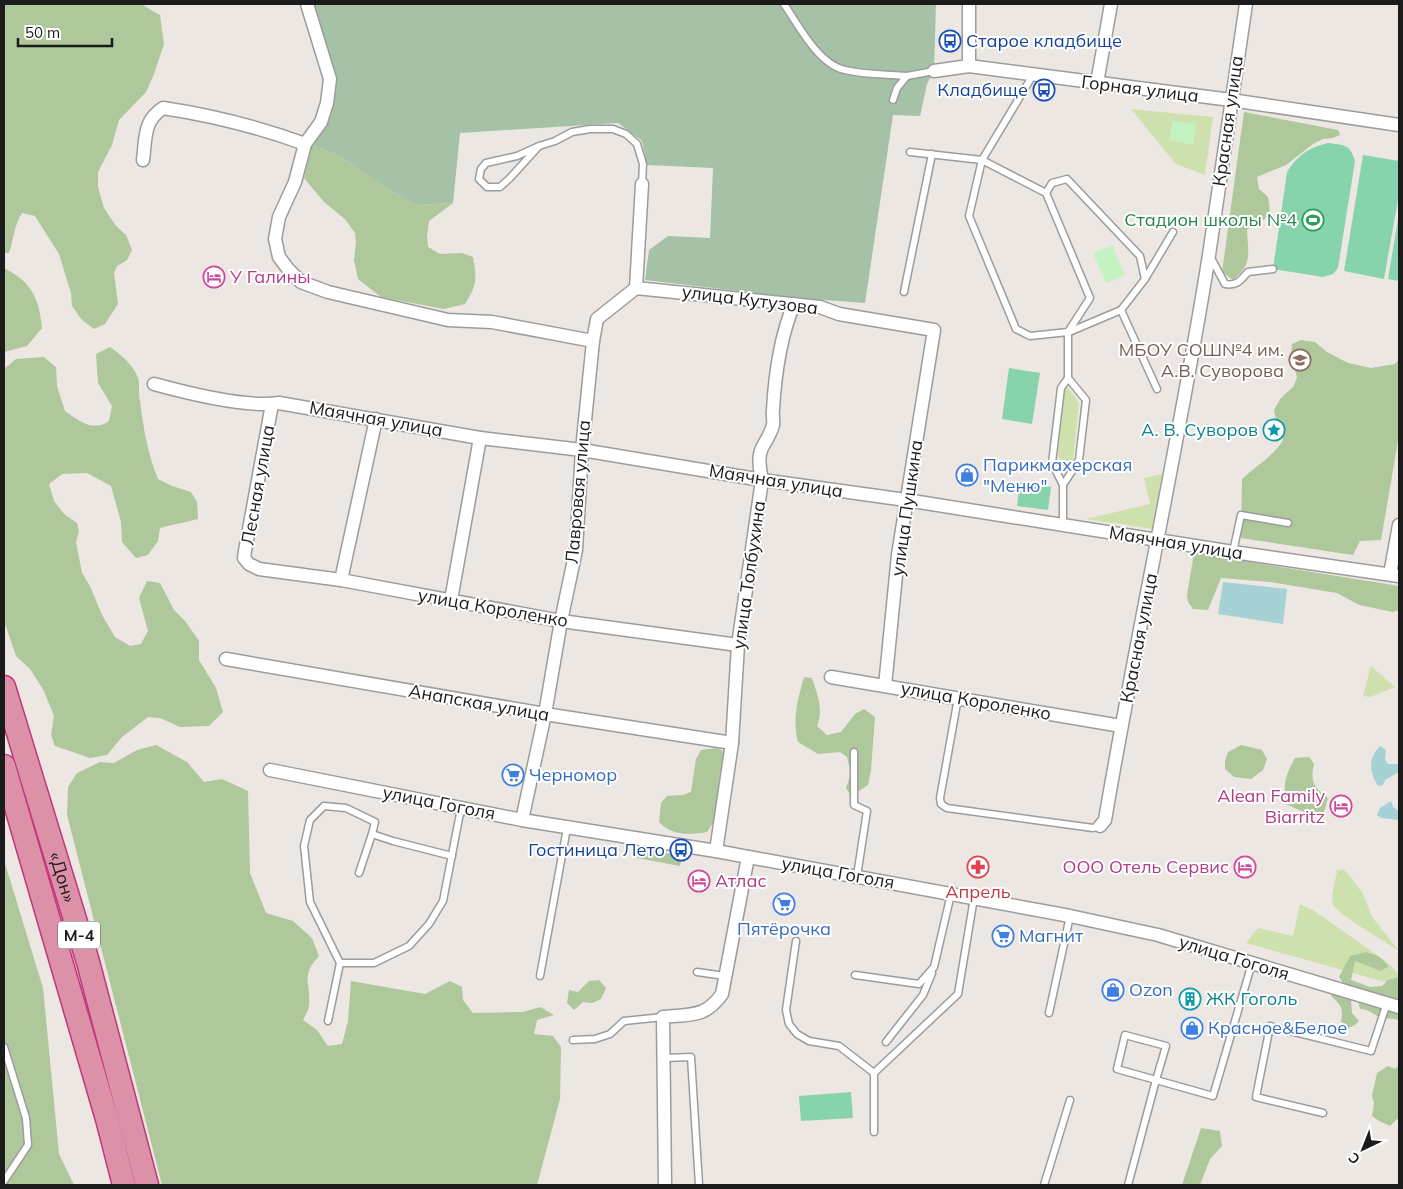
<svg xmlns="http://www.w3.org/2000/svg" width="1403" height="1189" viewBox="0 0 1403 1189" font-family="Mulish,sans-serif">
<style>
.grass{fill:#cee1ac}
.forest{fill:#aec79b}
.cemetery{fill:#a5c2a6}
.park{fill:#c5f2c2}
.pitch{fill:#87d3ab}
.water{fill:#a6d1d5}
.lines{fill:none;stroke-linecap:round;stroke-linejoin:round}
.lane-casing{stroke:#9c9c9c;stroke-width:9}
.street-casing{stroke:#9c9c9c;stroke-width:15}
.highway-casing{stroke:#c2367a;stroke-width:25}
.lane{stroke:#fff;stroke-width:6}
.street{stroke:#fff;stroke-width:12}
.highway{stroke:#dc91a9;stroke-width:22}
.labels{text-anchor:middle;stroke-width:4;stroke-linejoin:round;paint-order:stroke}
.shield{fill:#fff;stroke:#5f5f5f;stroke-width:1}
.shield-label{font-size:16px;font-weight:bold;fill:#1b1b1b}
.transit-label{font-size:18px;fill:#164399;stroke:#fff;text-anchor:end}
.street-label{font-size:18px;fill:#1b1b1b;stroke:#fff}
.leisure-label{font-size:18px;fill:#27864d;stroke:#fff;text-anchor:end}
.hotel-label{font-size:18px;fill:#b23c85;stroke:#fff;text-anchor:start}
.education-label{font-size:18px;fill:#785e54;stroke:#fff;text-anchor:end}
.culture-label{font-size:18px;fill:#0d838f;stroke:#fff;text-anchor:end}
.shop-label{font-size:18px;fill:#366cbe;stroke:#fff;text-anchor:start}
.health-label{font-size:18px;fill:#be3a42;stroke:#fff}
</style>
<rect width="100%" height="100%" fill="#ece7e2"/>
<g class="grass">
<path d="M1131 109 1213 117 1205 175 1176 164Z"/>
<path d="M1067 386 1079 403 1073 462 1065 471 1058 455 1063 396Z"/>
<path d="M1162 474 1153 529 1086 519 1150 504 1144 478Z"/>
<path d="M1371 666 1395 687 1370 697 1363 696Z"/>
<path d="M1343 869 1349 875 1363 894 1372 917 1399 951C1386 942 1342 917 1334 906 1329 897 1336 880 1337 871Z"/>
<path d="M1300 904 1313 910 1384 960 1399 974V986L1246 943 1258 928 1293 936Z"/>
</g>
<g class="forest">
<path d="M6 4H141L160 15 164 44 154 74 146 92 119 120 112 145 98 172V187L104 208 116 226 126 235 132 250 127 260 117 266 114 273 118 304 105 324 94 329 81 319 72 306 71 293 59 254 35 216 22 213C14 225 14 239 9 253H4V6Z"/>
<path d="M1244 112 1338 130 1340 135 1333 138 1323 139 1313 144 1286 165 1257 177 1259 189 1268 197 1270 210 1265 219 1247 230C1248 254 1253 264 1233 280L1222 272Z"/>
<path d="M312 145 342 157 363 173 415 205 453 203 429 221 427 236 428 247 440 254 462 253 473 257C477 278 477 285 465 304L444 309 381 297 358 279 354 260 356 242 355 233 345 219 324 202 304 178Z"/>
<path d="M4 268C32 282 39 299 42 328L27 346 4 352Z"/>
<path d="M1301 340 1315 342 1327 352 1348 363 1371 368 1395 364 1399 359V435L1381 540 1360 541 1353 555 1241 538 1242 479C1256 466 1274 456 1283 440L1281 427 1276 420 1274 410 1281 398 1294 386 1297 377 1291 356 1292 344Z"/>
<path d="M110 347C121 355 133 364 138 378 140 384 138 393 140 401 143 427 148 455 158 479L172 486 191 492 197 502 198 519C184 523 173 524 160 528L158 541 148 555 136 558 122 542 121 522 111 486 87 473 62 474 49 484 54 501 64 514 77 523 79 531 76 542 82 573 90 586 102 615 115 637 130 646 141 644 148 631 139 598 147 581 160 583 174 610 185 621 199 641V660L216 688 223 712 209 726 180 727 160 718 148 717 122 737 107 755 90 758 55 746 51 735 54 716 44 691 30 669 16 656 4 621V369L16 359 44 357 56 367 57 386 65 411C78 420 93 433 109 421L112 406 98 383 96 354Z"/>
<path d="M1194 553 1399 586V610L1393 612 1359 605 1337 593 1270 582 1221 578 1208 610 1193 609 1188 602 1187 595Z"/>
<path d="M804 677 812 678C817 694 824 709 817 726L827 735 841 732 855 714 864 709 875 717 871 770 868 785 856 793 850 794 846 788 851 774 847 757 840 752 818 754 798 742C792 719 798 699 804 677Z"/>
<path d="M156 745 187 762 204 782 222 779 248 791 250 873 266 913 293 921 312 938 319 956C300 976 311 982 309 1005 309 1010 305 1016 303 1020L317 1030 328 1046 342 1044 348 1021 351 981 425 994 450 981 462 987 463 1000 473 1013 523 1012 540 1007 554 1015 537 1020 534 1034 553 1036 561 1047 560 1099 537 1185H162L67 815 68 787 77 773 100 762 114 763 137 750Z"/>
<path d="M1241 745 1262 750 1267 759 1263 770 1251 779 1234 777 1225 769V761L1228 752Z"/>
<path d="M717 748 723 751 724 765 719 778 716 818 707 832C690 835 672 836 659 822L661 803 667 796 683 795 691 792 696 759 701 750Z"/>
<path d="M1309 757 1314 764C1310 782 1313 787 1328 798L1324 812C1310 817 1299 810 1286 804 1283 784 1285 776 1295 758Z"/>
<path d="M639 848 682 856 680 866 637 858Z"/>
<path d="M4 860 43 988 59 1154 74 1185H4Z"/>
<path d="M1366 952 1378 956 1389 966 1381 971 1355 961 1351 980 1370 987 1382 986 1388 980 1399 977V1020C1393 1018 1384 1019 1379 1017 1371 1013 1369 1009 1360 1009L1358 1001H1351L1352 1013 1359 1021 1355 1025 1346 1029 1341 1021C1344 1008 1340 1004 1331 996L1343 983 1339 977 1350 956Z"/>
<path d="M599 980 606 988 601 999 592 1003 583 1002 574 1010 567 1003 569 990 578 992 589 981Z"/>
<path d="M1399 1065V1120L1397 1119 1390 1126 1379 1121 1372 1116 1374 1103 1372 1096 1377 1073 1388 1066 1395 1069Z"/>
<path d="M1201 1128 1220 1131 1222 1146 1210 1159 1200 1185H1182Z"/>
</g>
<path class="cemetery" d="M312 4H936L934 71 927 84 920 116 893 115 865 303 798 298 645 280 649 250 668 236 710 238 713 168 647 165 642 141 618 123 460 133 453 203 415 205 363 173 342 157 312 145 328 121 333 104 335 89 329 56Z"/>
<g class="park">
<path d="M1173 121 1196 124 1193 145 1169 140Z"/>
<path d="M1112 245 1125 275 1106 283 1093 253Z"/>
</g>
<g class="pitch">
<path d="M1328 143C1344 145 1350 144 1355 161L1338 268 1333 274 1323 277 1273 269 1287 172C1298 155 1308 148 1328 143Z"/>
<path d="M1363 155 1399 161V194L1384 279 1344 271Z"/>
<path d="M1399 213V281L1388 279Z"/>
<path d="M1009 368 1040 373 1032 424 1002 419Z"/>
<path d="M1020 482 1051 487 1048 510 1017 506Z"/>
<path d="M851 1092 853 1118 801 1121 799 1096Z"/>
</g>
<g class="water">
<path d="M1223 582 1287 589 1283 624 1218 614Z"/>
<path d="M1380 746 1386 750 1385 759 1388 764H1399V772L1385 780 1383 785 1378 786C1369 772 1368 758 1380 746Z"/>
<path d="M1391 801 1393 807 1399 811V820L1381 818 1377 815 1380 808Z"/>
</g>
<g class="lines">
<g class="lane-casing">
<g id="lane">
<path d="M784 4C798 25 819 65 845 70 865 75 887 74 907 76"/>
<path d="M1033 75 982 160 969 216 1016 329 1030 336 1068 332V378L1086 400 1079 460 1063 485V525"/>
<path d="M893 100 897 88 907 76 934 71"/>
<path d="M539 146 510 178 500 187H487L479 179 481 169 486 163 517 156 539 146 555 141 572 132 590 129H613L626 134 637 144 643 164 642 184"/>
<path d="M910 152 982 160 1046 193 1052 183 1067 179 1140 256 1145 279"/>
<path d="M1046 193 1090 298 1068 332"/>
<path d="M1211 258 1225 284C1237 286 1240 281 1248 272L1273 269"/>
<path d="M904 292 932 154"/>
<path d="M1121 310 1157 389"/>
<path d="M1069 332 1121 310 1145 279 1173 232"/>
<path d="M1063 485 1052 463 1061 388 1068 378"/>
<path d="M1233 552 1241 515 1288 523"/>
<path d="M958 698 940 798 941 804 947 808 1093 828 1100 826"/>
<path d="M854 752V805L867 811 857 876"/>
<path d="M359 873 372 834 393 841 452 856"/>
<path d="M796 941 786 1010 789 1024 797 1034 809 1041 839 1046 874 1073"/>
<path d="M340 963 310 902 304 846 310 820 324 806 346 808 375 822 372 834"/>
<path d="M697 972 725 976"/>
<path d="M855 975 919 984 934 967 951 894"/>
<path d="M540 976 567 828"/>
<path d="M1049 1013 1070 916"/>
<path d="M328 1021 340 963H374L409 946 429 924 443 901 461 808"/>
<path d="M1125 1035 1166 1046 1156 1080 1117 1069Z"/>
<path d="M573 1040 595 1039 610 1034 624 1021 663 1017"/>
<path d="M886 1042 923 995 932 973"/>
<path d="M4 1047 26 1118 28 1145 4 1181"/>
<path d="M664 1058 691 1057 699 1185"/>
<path d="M1323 1113 1256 1097 1270 1026 1371 1051 1387 1003"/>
<path d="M874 1132V1073L958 994 974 898"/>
<path d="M1044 1185 1070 1100"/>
<path d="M1128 1185 1156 1080 1213 1096 1252 963"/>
</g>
</g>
<g class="street-casing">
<g id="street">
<path d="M307 4 330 79 327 103 321 122 305 144 295 182 279 217 275 239 279 257 288 269 301 282 328 292 448 320 492 322 593 341"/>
<path d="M969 66V4"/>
<path d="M934 71 969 66 1231 100 1399 125"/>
<path d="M1097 83 1111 4"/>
<path d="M143 160C146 138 143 121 163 108 210 115 261 128 305 144"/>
<path d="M636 288 642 184"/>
<path d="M154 384C187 393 247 408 279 403L480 438 582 450 762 480 906 500 1233 552 1399 576"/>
<path d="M272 404 245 551 244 558 249 564 259 569 341 580 561 621 738 645"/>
<path d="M1390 574 1399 525"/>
<path d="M341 580 376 419"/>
<path d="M451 600 480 438"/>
<path d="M226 659 545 714 732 743"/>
<path d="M831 677 1121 726"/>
<path d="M270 770 522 820 716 851 1070 916 1158 935 1399 1007"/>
<path d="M522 820 545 714 561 621 576 550 582 450 593 341 597 319 636 288 820 307 839 314 934 330 898 555 885 686"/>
<path d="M1100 826 1105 820C1137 631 1179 444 1209 255 1222 171 1233 87 1246 4"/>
<path d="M716 851 732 743 738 645 762 480C760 470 757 456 763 446 767 439 771 433 773 425 774 420 772 415 773 410 775 374 780 337 794 304"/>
<path d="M665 1185 663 1017C691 1014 705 1018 722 994L748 857"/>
</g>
</g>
<g class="highway-casing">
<g id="highway">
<path id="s1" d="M4 687 88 962 147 1185"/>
<path d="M4 766 107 1119 124 1185"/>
</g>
</g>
<use href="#lane" class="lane"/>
<use href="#street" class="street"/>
<use href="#highway" class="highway"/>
</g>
<defs>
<g id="bus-ring" transform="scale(1.125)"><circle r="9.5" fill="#fff" stroke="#1a4fb4" stroke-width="1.5"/><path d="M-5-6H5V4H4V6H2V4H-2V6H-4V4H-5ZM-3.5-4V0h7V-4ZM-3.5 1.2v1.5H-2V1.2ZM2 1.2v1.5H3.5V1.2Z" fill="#1a4fb4"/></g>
<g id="stadium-ring" transform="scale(1.125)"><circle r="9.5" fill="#fff" stroke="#2e9e5b" stroke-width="1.5"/><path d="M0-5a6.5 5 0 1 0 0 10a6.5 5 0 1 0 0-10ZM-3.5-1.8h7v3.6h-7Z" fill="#2e9e5b"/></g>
<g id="hotel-ring" transform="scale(1.125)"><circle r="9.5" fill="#fff" stroke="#d1479c" stroke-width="1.5"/><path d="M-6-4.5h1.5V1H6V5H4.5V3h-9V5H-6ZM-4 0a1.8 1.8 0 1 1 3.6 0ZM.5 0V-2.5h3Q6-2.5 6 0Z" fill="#d1479c"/></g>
<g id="school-ring" transform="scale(1.125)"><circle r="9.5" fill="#fff" stroke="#8d6e63" stroke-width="1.5"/><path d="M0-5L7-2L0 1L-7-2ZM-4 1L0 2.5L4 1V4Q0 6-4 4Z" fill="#8d6e63"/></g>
<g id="sight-ring" transform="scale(1.125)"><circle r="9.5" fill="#fff" stroke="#0f9aa8" stroke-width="1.5"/><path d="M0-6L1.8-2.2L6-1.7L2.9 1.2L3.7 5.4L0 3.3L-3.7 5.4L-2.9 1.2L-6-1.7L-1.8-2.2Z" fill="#0f9aa8"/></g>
<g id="shop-ring" transform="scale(1.125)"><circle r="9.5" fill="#fff" stroke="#3f7fe0" stroke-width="1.5"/><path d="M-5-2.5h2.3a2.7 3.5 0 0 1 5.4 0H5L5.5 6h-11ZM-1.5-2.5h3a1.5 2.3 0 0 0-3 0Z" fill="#3f7fe0"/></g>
<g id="supermarket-ring" transform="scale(1.125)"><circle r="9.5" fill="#fff" stroke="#3f7fe0" stroke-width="1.5"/><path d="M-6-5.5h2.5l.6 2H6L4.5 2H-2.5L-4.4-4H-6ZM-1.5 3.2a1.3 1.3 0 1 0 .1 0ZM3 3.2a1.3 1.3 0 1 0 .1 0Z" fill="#3f7fe0"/></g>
<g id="pharmacy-ring" transform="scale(1.125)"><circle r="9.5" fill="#fff" stroke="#e0444e" stroke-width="1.5"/><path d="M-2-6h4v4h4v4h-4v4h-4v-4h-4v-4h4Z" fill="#e0444e"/></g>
<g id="building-ring" transform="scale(1.125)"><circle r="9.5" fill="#fff" stroke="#0f9aa8" stroke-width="1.5"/><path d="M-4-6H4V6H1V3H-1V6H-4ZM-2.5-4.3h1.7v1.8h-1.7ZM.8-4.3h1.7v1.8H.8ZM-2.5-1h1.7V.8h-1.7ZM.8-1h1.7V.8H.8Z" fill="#0f9aa8"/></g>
</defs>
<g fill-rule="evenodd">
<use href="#bus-ring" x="950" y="41"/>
<use href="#bus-ring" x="1044" y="90"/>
<use href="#stadium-ring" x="1313" y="220"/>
<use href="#hotel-ring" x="214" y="277"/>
<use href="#school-ring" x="1300" y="360"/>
<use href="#sight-ring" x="1274" y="430"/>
<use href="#shop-ring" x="967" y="475"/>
<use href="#supermarket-ring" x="513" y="775"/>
<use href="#hotel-ring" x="1341" y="806"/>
<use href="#bus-ring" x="681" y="850"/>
<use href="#pharmacy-ring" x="978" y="867"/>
<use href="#hotel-ring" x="1245" y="867"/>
<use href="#hotel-ring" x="699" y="881"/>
<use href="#supermarket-ring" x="784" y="904"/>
<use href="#supermarket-ring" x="1003" y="936"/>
<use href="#shop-ring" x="1113" y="990"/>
<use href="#building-ring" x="1190" y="999"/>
<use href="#shop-ring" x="1192" y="1028"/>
</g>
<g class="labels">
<rect class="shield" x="58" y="921.5" width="42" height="27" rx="4"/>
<g class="shield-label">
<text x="79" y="941">М-4</text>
</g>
<g class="transit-label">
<text x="966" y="47" text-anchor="start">Старое кладбище</text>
<text x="1028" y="96">Кладбище</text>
<text x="665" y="856">Гостиница Лето</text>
</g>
<g class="street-label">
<text transform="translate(1140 89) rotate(7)" y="6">Горная улица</text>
<text transform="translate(1228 121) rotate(-82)" y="6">Красная улица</text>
<text transform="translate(750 300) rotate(7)" y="6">улица Кутузова</text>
<text transform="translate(376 419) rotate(10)" y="6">Маячная улица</text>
<text transform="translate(776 481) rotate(9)" y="6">Маячная улица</text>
<text transform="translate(258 485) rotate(-80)" y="6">Лесная улица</text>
<text transform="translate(578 492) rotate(-85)" y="6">Лавровая улица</text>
<text transform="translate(907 508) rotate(-82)" y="6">улица Пушкина</text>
<text transform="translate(1176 543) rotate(9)" y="6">Маячная улица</text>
<text transform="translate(749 575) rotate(-82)" y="6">улица Толбухина</text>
<text transform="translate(493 608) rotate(10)" y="6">улица Короленко</text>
<text transform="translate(1139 638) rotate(-79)" y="6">Красная улица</text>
<text transform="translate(976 701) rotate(10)" y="6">улица Короленко</text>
<text transform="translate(479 703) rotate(10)" y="6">Анапская улица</text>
<text transform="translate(439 803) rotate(11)" y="6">улица Гоголя</text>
<text transform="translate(838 873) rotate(10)" y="6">улица Гоголя</text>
<text dy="6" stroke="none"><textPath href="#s1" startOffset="199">«Дон»</textPath></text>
<text transform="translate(1234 958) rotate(17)" y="6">улица Гоголя</text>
</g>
<g class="leisure-label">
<text x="1297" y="226">Стадион школы №4</text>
</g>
<g class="hotel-label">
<text x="230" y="283">У Галины</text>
<text x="1325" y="802" text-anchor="end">Alean Family<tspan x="1325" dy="21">Biarritz</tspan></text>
<text x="1229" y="873" text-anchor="end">ООО Отель Сервис</text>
<text x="715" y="887">Атлас</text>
</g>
<g class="education-label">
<text x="1284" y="356">МБОУ СОШ№4 им.<tspan x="1284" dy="21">А.В. Суворова</tspan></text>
</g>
<g class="culture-label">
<text x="1258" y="436">А. В. Суворов</text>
<text x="1206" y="1005" text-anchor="start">ЖК Гоголь</text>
</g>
<g class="shop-label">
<text x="983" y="471">Парикмахерская<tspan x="983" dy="21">"Меню"</tspan></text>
<text x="529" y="781">Черномор</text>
<text x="784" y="935" text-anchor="middle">Пятёрочка</text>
<text x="1019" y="942">Магнит</text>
<text x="1129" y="996">Ozon</text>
<text x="1208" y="1034">Красное&amp;Белое</text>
</g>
<g class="health-label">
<text x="978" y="898">Апрель</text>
</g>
</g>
<rect width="1403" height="1189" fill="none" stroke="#1b1b1b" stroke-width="10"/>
<g transform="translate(1363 1149) rotate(223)" stroke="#ffffff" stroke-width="4" paint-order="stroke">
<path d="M0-4L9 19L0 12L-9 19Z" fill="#1b1b1b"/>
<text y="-8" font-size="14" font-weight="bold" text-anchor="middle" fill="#1b1b1b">С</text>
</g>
<path d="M18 38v8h94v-8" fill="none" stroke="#1b1b1b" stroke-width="2.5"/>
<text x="25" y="38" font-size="15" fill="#1b1b1b" stroke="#ffffff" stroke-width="4" paint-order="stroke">50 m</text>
</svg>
